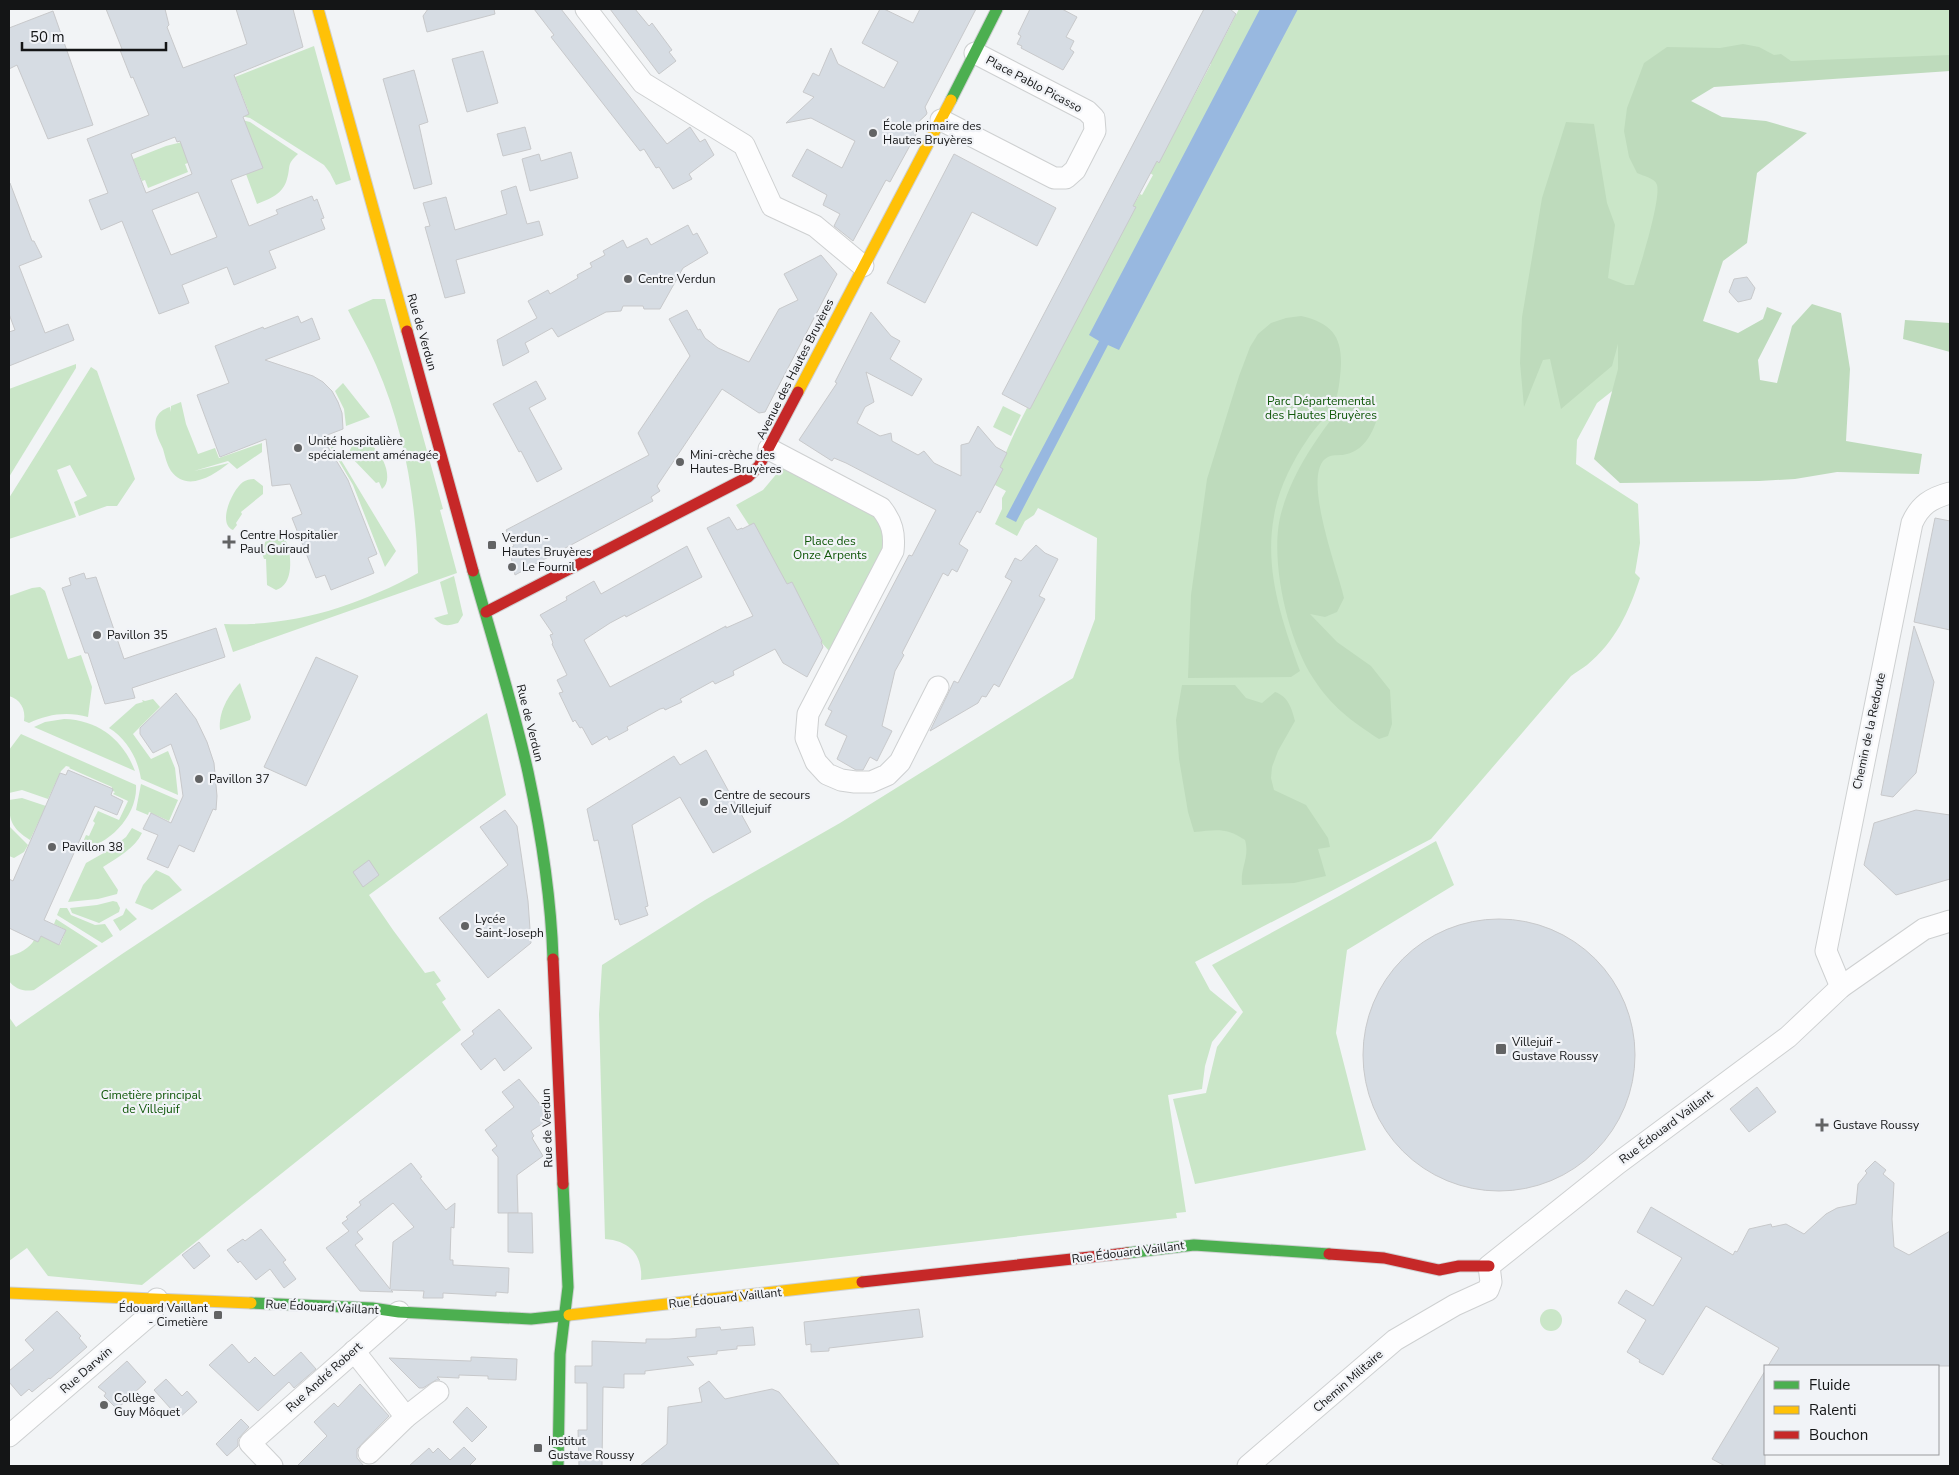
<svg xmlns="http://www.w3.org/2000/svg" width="1959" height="1475" viewBox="0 0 1959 1475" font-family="'Nunito Sans',sans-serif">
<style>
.green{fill:#cae6c8}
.forest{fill:#bedbbc}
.water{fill:#98b8e0}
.building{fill:#d6dce3;stroke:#c8c9cb;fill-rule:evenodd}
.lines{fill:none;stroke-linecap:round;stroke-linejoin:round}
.street-casing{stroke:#ced0d1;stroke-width:23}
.fast-casing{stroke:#ced0d1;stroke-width:13}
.slow-casing{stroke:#ced0d1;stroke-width:13}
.jam-casing{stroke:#ced0d1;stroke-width:13}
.street{stroke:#fdfdfe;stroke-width:21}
.fast{stroke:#4caf50;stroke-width:11}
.slow{stroke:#ffc107;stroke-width:11}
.jam{stroke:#c62828;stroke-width:11}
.poi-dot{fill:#626364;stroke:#f1f3f7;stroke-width:2}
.labels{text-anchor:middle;stroke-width:4.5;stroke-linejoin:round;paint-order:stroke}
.street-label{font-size:12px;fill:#141516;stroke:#f1f3f7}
.poi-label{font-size:12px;fill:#141516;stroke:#f1f3f7;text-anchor:start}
.park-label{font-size:12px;fill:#0e5607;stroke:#f1f3f7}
</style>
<rect width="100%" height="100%" fill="#f2f4f6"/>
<g class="green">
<path d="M1239 9H1950V65L1682 70 1674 170 1616 388 1597 403 1577 440 1576 464 1638 504 1640 543 1635 573 1640 578C1629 612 1615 642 1587 665 1582 669 1576 672 1571 676L1431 839 1195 962 1210 990 1237 1012 1212 1042 1205 1066 1202 1089 1168 1095 1186 1212 1176 1213 1177 1218 641 1280C643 1255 630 1241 605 1239L599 1014 602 965 705 900 840 823 1073 678 1095 619 1097 538 1038 508 1034 515 1025 521 1017 536 995 524 1002 509V498L1006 491 995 485C1002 458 1014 433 1027 408L1030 409 1135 207 1133 206 1140 194 1142 195 1153 175 1150 173 1157 161 1159 162 1211 64 1208 62 1220 40H1223Z"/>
<path d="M314 46 351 180 336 185 330 173 324 165 250 118 241 116 226 119 248 110 235 77Z"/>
<path d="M242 120 250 122 298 154C286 165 291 166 287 179 283 194 270 199 257 204L246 174Z"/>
<path d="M198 138 188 163 185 164 188 172 148 188 145 180 142 181 133 159 166 146Z"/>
<path d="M373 299H385L443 509 440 510 457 573 233 652 224 624C293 627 358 606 418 573 416 501 405 431 376 365 368 346 357 328 348 310Z"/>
<path d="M76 364V368L9 477V389Z"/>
<path d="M91 367 97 371 135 479 117 506H107L79 516 74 502 87 496 70 465 57 470 76 517 9 539V498Z"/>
<path d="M343 383 370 417 346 426 344 409 335 391Z"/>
<path d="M181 402 186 424 198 454 215 448 219 458 262 443V452L237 469 228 461 194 471 229 463C214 475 187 493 171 471 167 465 165 456 163 449 159 440 153 430 156 419 158 413 163 409 170 407L171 412V406Z"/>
<path d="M1003 406 1021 415 1011 436 993 427Z"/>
<path d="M329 440 396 551 385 567 353 485 327 441Z"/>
<path d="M355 440C378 437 397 479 382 489L379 482 376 483 352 458 350 450Z"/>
<path d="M784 465 878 516 887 545 830 652 821 642 822 640 805 608H803L792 582 787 584 736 505 763 490Z"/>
<path d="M254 479 263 486V494L241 512 242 514 236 523 237 525 233 530C217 524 232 490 243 482 246 480 250 479 254 479Z"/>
<path d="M278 534 286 541C292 555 294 585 276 590L267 585 266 559H264L261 550 268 537Z"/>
<path d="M454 576 463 615 458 623C448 626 442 627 434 618L448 614 440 582Z"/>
<path d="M40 587 45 591 68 659 81 655 92 687 88 717C68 711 47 714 29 723L24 721C26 709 20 699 9 696V596L32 588Z"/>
<path d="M240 683 251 717 250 720 220 730C218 713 228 695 240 683Z"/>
<path d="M153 699 160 707 133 734 151 759 168 751 175 768 178 795 141 779C138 759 127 739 109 728L136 704 143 702 142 700 145 701Z"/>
<path d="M487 713 506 795 369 895 393 930 425 973 434 971 441 981 436 984 446 999 442 1002 461 1030 142 1285 48 1276 27 1248 9 1261V1017L16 1027 122 954Z"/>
<path d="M64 719C99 720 123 740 135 771L34 727 45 722Z"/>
<path d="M21 734 136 785C138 815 109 846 80 849L86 835 89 836 95 823 93 821 98 811 119 820 128 801 113 794 115 792 111 790 112 787 69 768 70 767 66 766 61 771 48 799 22 790 9 793V750Z"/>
<path d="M141 784 178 800 169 821 149 812 148 815 136 810Z"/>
<path d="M22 798 46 806 30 840C11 828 9 820 9 800Z"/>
<path d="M9 826 28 845 24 852 14 858 9 856Z"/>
<path d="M132 828 142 833C135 848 117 858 103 867L118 890 117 894 98 899 68 902 86 863 109 850 126 837Z"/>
<path d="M1436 841 1454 885 1347 950 1336 1033 1366 1150 1195 1184 1173 1099 1206 1093 1217 1047 1243 1012 1212 965 1339 896Z"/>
<path d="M156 870 169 876 182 890 152 910 135 903 143 885Z"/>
<path d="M113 901 117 902 120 908 119 912 99 923 72 913 70 908 97 905Z"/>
<path d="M60 908H67L71 915 95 925 105 924 113 936 102 943 57 915Z"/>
<path d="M126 908 137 919 120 931 113 920 123 915Z"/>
<path d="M56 919 98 946 34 990C24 992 15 989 9 981V956C19 954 30 948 34 940L38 942 41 936 60 945 66 930 54 924Z"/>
<circle cx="1551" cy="1320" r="11"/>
</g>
<g class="forest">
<path d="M1743 44 1759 47 1774 55 1781 54 1791 61 1950 55V71L1714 87 1691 101 1722 117 1766 121 1807 133 1757 173 1747 243 1723 261 1703 321 1738 333 1763 319 1767 307 1782 313 1758 360 1760 380 1777 383 1792 326 1812 304 1841 313 1850 369 1846 441 1922 454 1919 474 1837 472 1795 479 1759 481 1620 483 1594 459 1618 369V344L1612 366 1561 409 1550 359 1543 360 1524 407 1520 363 1522 317 1542 198 1566 122 1594 124 1607 203 1615 225 1608 278 1626 285H1634C1640 267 1661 200 1657 185 1655 178 1643 176 1637 173L1629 157 1624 131 1627 108 1644 63 1667 47 1720 48Z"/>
<path d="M1301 316C1337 324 1344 342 1340 377 1339 386 1338 395 1334 403 1327 417 1315 427 1307 440 1292 462 1278 490 1274 516 1264 570 1282 621 1300 671L1291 677 1188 678 1191 595 1207 479 1239 376 1250 347 1258 334 1271 323 1286 318Z"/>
<path d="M1905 320 1950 323V352L1903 339Z"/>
<path d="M1348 402 1367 404 1376 422C1371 436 1363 450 1347 454 1341 456 1334 454 1328 457 1299 471 1339 573 1344 598L1337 612 1325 617 1310 614 1337 642 1371 666 1390 690 1392 724 1388 736 1379 739C1351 721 1331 706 1313 678 1287 638 1268 555 1282 510 1294 469 1317 438 1342 405Z"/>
<path d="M1182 685H1235L1246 698 1262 703 1275 692C1288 696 1292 709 1295 721L1278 751 1272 767 1271 778 1274 790 1306 805 1328 838 1330 847 1318 849 1326 876 1294 883 1242 885C1240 868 1250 857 1245 840 1226 827 1216 830 1194 832L1188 812 1179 759 1176 720Z"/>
</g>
<path class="water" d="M1260 9H1298L1119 350 1108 345 1016 522 1006 517 1099 341 1089 335Z"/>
<g class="building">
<path d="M106 9H165L169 25 167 27 183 68 247 44 236 9H293L303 47 234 75 249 114 243 117 263 168 231 180 249 226 278 214 276 210 312 196 314 201 317 199 324 218 321 219 325 229 269 251 276 268 234 285 227 267 182 285 189 303 159 314 122 221 101 230 89 200 108 193 87 139 149 115 133 77 131 78 120 50 122 49ZM175 137 177 142 180 141 192 174 146 193 131 154ZM198 192 217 237 171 255 152 210Z"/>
<path d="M428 9H494L495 14 427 32 423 16Z"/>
<path d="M534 9H561L667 144 690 127 700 142 705 139 714 155 689 174 692 179 673 189 659 167 656 168 644 149 640 151 551 37 554 35Z"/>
<path d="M610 9H635L649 26 652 23 672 50 669 52 676 61 659 74Z"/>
<path d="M880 9H884L913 23 920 9H976L925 107 927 113 926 115 914 126 919 129 890 182 886 180 853 241 834 226 840 214 823 205 827 195 792 176 807 149 842 168 855 141 811 118 786 123 814 97 803 92 813 73 819 76 831 48 838 64 884 88 898 62 862 43Z"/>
<path d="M1030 9H1062L1077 17 1066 37 1074 41 1070 49 1074 52 1063 70 1021 48 1022 46 1017 44 1021 36 1018 34Z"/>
<path d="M1204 9H1230L1236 14 1159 163 1157 161 1133 206 1136 207 1030 409 1002 394Z"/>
<path d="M53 11 93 125 48 139 17 65 9 69V28Z"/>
<path d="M483 51 498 103 467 112 452 59Z"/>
<path d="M414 70 428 122 419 125 432 184 414 189 383 79Z"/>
<path d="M525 127 531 149 503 156 497 134Z"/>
<path d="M571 152 578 178 530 191 522 159 539 154 541 161Z"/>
<path d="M954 154 1056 208 1037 246 972 212 925 303 887 283Z"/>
<path d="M9 183H10L32 241H34L42 257 19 266 45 333 68 324 74 340 9 366V332L15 330 9 314Z"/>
<path d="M516 186 527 224 539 221 543 235 456 260 465 293 445 298 425 227 430 226 423 203 446 197 455 230 507 214 501 191Z"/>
<path d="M688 225 693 235 697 233 708 253 683 268 660 309H644L643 306H623L621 311 606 312 558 337 552 328 525 343 529 352 503 366 497 340 537 318 528 301 548 290 550 294 578 278 577 275 592 267 590 263 605 255 603 251 623 240 627 248 647 238 651 245Z"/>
<path d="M821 255 837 274 765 412 759 413 722 389 657 486 660 491 651 497 653 501 515 575 509 548 514 546 506 530 649 455 638 433 690 356 669 319 687 310 698 330 700 329 705 338 718 348 749 362 779 309 798 300 784 274Z"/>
<path d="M1747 277 1755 288 1751 299 1738 302 1729 292 1734 279Z"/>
<path d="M871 312 891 336 900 341 890 359 922 379 912 396 866 372 874 402 865 407 857 423 880 436 891 433 892 441 918 455 924 451 934 463 961 476V445L969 443 978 426 996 447 1007 453 1000 467 1003 469 980 513 977 511 959 544 968 550 957 572 952 569 948 576 943 573 902 653 904 655 895 671 882 726 892 731 877 761 870 757 863 770H856L837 759 847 736 825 725 832 711 828 709 909 555 912 556 936 510 846 463 834 458 832 461 799 440 837 383 835 382Z"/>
<path d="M298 316 301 323 312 318 320 339 265 360 313 376 323 382 332 391 338 402 342 413 343 429 322 437 348 480 377 554 368 558 374 573 331 590 325 575 316 578 292 518 302 514 290 484 272 486 266 439 220 457 197 395 229 383 215 346 263 327 264 329Z"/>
<path d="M536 381 546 399 529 408 562 469 537 482 521 451 519 452 493 404Z"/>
<path d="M729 517 737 530 742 528V529L754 523 787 584 792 582 822 641 821 642 823 647 807 677 783 663 775 649 733 671 734 675 715 684 713 681 680 699 682 702 665 710 664 708 660 709 627 727 628 730 609 740 607 736 592 745 582 727 580 728 575 720 573 722 559 693 563 692 557 680 567 675 552 644 553 643 550 635 553 634 540 615 567 600 566 597 594 581 601 594 687 546 702 577 626 617 625 615 610 623 584 640 610 687 726 626V628L753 616 707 528Z"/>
<path d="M1935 518 1950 521V630L1914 622Z"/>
<path d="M1036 545 1045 553 1058 559 1039 596 1045 599 999 687 994 684 986 697 982 696 978 703 930 731 954 681 958 683 1012 581 1005 577 1015 558 1021 561Z"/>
<path d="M84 573 86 579 96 577 124 659 216 628 225 657 132 688 135 698 105 704 88 653H85L62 588 71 585 69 578Z"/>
<path d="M1914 626 1934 682 1916 773 1893 797 1881 795Z"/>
<path d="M316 657 358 676 306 786 264 767Z"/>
<path d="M176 693 196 719 207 742 214 763 217 796 216 810 213 809 194 852 179 845 168 868 147 859 158 835 143 829 151 813 171 823 183 796 179 767 171 744 153 753 140 734V728Z"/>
<path d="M706 750 751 832 713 853 680 797 632 825 648 906 645 907 648 915 620 925 618 919 615 920 598 840 594 841 587 809 674 756 680 765Z"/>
<path d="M68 770 113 789 111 795 123 801 117 815 95 806 44 920 66 930 59 945 41 936 38 942 9 928V879L13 881 60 773 66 775Z"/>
<path d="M505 810 517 826 528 901 531 943 488 978 439 918 508 865 480 827Z"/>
<path d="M1916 810 1950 815V879L1896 895 1864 865 1874 823Z"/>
<path d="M369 860 379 875 363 887 353 872Z"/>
<circle cx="1499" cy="1055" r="136"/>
<path d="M499 1009 532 1048 504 1071 495 1058 481 1070 461 1044 474 1034 472 1031Z"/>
<path d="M519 1079 543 1108V1123L531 1131 534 1136 532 1138 543 1156 517 1175 518 1213H498V1157L492 1150 497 1146 485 1130 514 1107 502 1092Z"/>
<path d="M1757 1087 1776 1112 1749 1132 1730 1109Z"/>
<path d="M1875 1161 1886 1170 1883 1174 1894 1183 1892 1219 1894 1247 1909 1255 1950 1231V1366H1768L1779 1348 1706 1306 1663 1375 1639 1362 1640 1360 1627 1352 1646 1320 1618 1303 1626 1290 1653 1306 1682 1258 1637 1232 1651 1207 1733 1255 1735 1251 1737 1252 1749 1229 1771 1224 1772 1227 1786 1224 1804 1234 1826 1214 1837 1208 1856 1204 1858 1184 1867 1173 1865 1171Z"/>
<path d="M411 1163 422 1177 420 1178 446 1210 455 1203 454 1228 451 1227 450 1260H453V1265L509 1268 508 1293 496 1292V1296L443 1293V1298H423L424 1291 391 1290 393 1292 360 1291 326 1248 349 1231 342 1223 348 1219 346 1217 361 1205 359 1202ZM393 1203 414 1227 393 1242 390 1289 355 1245 363 1239 357 1232Z"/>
<path d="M508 1213H532L533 1253 508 1252Z"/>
<path d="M261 1229 286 1260 283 1262 296 1279 284 1288 270 1269 256 1280 240 1261 238 1263 227 1250 243 1239 245 1241Z"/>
<path d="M199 1242 210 1256 194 1269 182 1255Z"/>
<path d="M919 1309 923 1337 829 1348V1351L811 1352V1344L806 1345 804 1322Z"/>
<path d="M57 1311 81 1336 79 1338 87 1347 50 1379 49 1378 32 1392 29 1389 21 1396 9 1382V1371L34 1350 25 1340Z"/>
<path d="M720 1327 721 1330 753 1327 755 1345 737 1346V1349L717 1351V1354L687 1357 694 1365 645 1371V1374H624V1388L603 1387 602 1466H579L578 1430H587V1383H575V1366H592V1341L646 1343V1339H669L696 1337V1329Z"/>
<path d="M232 1344 249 1363 255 1357 274 1376 301 1352 316 1369 294 1388 289 1382 258 1411 209 1365Z"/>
<path d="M471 1357 517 1359 516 1380 488 1379V1376L459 1375V1378L437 1377 440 1380H436L423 1388H419L389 1358 471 1361Z"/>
<path d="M127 1361 146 1382 117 1409 104 1396 106 1393 98 1387Z"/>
<path d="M1765 1371V1466H1725L1712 1459Z"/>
<path d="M166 1379 182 1396 187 1391 197 1402 179 1418 154 1390Z"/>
<path d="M709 1381 725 1399 772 1389 779 1392 840 1466H640L667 1444 668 1407 702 1402 699 1388Z"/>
<path d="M360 1384 389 1416 357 1449V1458L364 1466H297L327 1436 314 1422 334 1403 338 1407Z"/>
<path d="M467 1407 487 1427 472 1442 453 1422Z"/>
<path d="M241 1419 249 1427 238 1439V1446L227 1456 216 1444Z"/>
<path d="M464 1447 476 1459 469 1466H409L429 1448 433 1453 438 1448 450 1460Z"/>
</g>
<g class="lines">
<g class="street-casing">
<g id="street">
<path d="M586 9 643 83 744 145 772 206 815 226 863 266"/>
<path d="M941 120 1054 178H1066L1075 170 1095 131 1094 118 1087 111 975 53"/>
<path d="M769 449 881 508C892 522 895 533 893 551L808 714 806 738 816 762 827 774 841 780 855 782H871L887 775 900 762 938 687"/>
<path d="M1841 987 1826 951 1912 523C1920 505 1931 498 1950 493"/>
<path d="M354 1351 406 1417"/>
<path d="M9 1436 152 1313 157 1299"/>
<path d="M369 1453 406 1417 438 1392"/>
<path d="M272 1466 250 1443 399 1312"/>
<path d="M1248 1466 1395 1340 1455 1305 1488 1290 1491 1282 1489 1266 1617 1164 1788 1037 1841 987 1924 929 1950 921"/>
</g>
</g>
<g class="fast-casing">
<g id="fast">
<path d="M951 100 997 9"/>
<path d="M473 571C492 638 513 704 528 772 541 833 551 897 553 959"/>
<path d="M1127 1253 1194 1245 1329 1254"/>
<path d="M251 1303 372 1308 399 1312 531 1319 569 1315"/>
<path d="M558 1466 560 1354 568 1287 563 1184"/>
</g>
</g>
<g class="slow-casing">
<g id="slow">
<path d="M318 9 407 331"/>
<path d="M798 392 951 100"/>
<path d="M9 1293 251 1303"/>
<path d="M569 1315 862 1282"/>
</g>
</g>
<g class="jam-casing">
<g id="jam">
<path d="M407 331 473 571"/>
<path d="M486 612 748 477 759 466 798 392"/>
<path d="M553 959 563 1184"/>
<path d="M1329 1254 1384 1258 1439 1270 1459 1266H1489"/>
<path d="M862 1282 1127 1253"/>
</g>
</g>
<use href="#street" class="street"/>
<use href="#fast" class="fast"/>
<use href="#slow" class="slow"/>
<use href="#jam" class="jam"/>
</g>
<g class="poi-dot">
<circle cx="873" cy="133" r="5"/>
<circle cx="628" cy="279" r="5"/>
<circle cx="298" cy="448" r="5"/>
<circle cx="680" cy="462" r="5"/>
<path d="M226.5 534.5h5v5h5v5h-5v5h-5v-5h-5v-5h5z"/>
<rect x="487" y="540" width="10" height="10" rx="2.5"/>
<circle cx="512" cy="567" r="5"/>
<circle cx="97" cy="635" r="5"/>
<circle cx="199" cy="779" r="5"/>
<circle cx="704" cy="802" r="5"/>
<circle cx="52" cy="847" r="5"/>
<circle cx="465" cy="926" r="5"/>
<rect x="1495" y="1043" width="12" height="12" rx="2.5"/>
<path d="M1819.5 1117.5h5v5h5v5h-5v5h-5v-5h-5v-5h5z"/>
<rect x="213" y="1310" width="10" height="10" rx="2.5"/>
<circle cx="104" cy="1405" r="5"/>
<rect x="533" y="1443" width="10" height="10" rx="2.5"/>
</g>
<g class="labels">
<g class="street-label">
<text transform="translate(1034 84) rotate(28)" y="4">Place Pablo Picasso</text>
<text transform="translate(422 332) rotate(74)" y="4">Rue de Verdun</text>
<text transform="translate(795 369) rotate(-63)" y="4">Avenue des Hautes Bruyères</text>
<text transform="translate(530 723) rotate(76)" y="4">Rue de Verdun</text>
<text transform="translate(1869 731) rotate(-78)" y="4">Chemin de la Redoute</text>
<text transform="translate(1666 1127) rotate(-37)" y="4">Rue Édouard Vaillant</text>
<text transform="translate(547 1128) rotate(-92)" y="4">Rue de Verdun</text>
<text transform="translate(1128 1252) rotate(-7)" y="4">Rue Édouard Vaillant</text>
<text transform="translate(725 1298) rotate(-6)" y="4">Rue Édouard Vaillant</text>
<text transform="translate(322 1307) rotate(3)" y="4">Rue Édouard Vaillant</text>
<text transform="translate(86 1370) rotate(-41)" y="4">Rue Darwin</text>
<text transform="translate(324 1377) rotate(-42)" y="4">Rue André Robert</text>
<text transform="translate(1348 1381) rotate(-41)" y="4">Chemin Militaire</text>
</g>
<g class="poi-label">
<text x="883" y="130">École primaire des<tspan x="883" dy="14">Hautes Bruyères</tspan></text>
<text x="638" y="283">Centre Verdun</text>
<text x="308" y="445">Unité hospitalière<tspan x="308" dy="14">spécialement aménagée</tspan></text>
<text x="690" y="459">Mini-crèche des<tspan x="690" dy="14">Hautes-Bruyères</tspan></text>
<text x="240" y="539">Centre Hospitalier<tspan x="240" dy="14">Paul Guiraud</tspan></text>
<text x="502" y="542">Verdun -<tspan x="502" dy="14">Hautes Bruyères</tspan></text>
<text x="522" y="571">Le Fournil</text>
<text x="107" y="639">Pavillon 35</text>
<text x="209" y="783">Pavillon 37</text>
<text x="714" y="799">Centre de secours<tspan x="714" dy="14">de Villejuif</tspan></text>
<text x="62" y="851">Pavillon 38</text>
<text x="475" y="923">Lycée<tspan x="475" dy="14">Saint-Joseph</tspan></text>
<text x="1512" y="1046">Villejuif -<tspan x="1512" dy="14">Gustave Roussy</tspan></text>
<text x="1833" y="1129">Gustave Roussy</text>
<text x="208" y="1312" text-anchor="end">Édouard Vaillant<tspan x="208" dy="14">- Cimetière</tspan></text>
<text x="114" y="1402">Collège<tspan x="114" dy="14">Guy Môquet</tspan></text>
<text x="548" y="1445">Institut<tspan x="548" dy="14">Gustave Roussy</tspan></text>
</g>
<g class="park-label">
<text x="1321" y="405">Parc Départemental<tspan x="1321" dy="14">des Hautes Bruyères</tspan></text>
<text x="830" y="545">Place des<tspan x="830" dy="14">Onze Arpents</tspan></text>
<text x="151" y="1099">Cimetière principal<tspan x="151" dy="14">de Villejuif</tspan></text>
</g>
</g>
<rect width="1959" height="1475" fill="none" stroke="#141516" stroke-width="20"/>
<rect x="1764" y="1365" width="175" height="90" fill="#f1f3f7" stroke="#999a9d"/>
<rect x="1774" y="1381" width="25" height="8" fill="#4caf50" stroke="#999a9d"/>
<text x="1809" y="1390" font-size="15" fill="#141516">Fluide</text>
<rect x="1774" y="1406" width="25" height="8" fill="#ffc107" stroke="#999a9d"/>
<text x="1809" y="1415" font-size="15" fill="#141516">Ralenti</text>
<rect x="1774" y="1431" width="25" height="8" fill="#c62828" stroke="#999a9d"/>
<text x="1809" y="1440" font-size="15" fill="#141516">Bouchon</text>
<path d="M22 42v8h144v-8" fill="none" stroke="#141516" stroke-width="2.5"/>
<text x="30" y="42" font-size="15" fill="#141516" stroke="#f1f3f7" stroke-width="4" paint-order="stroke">50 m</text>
</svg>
